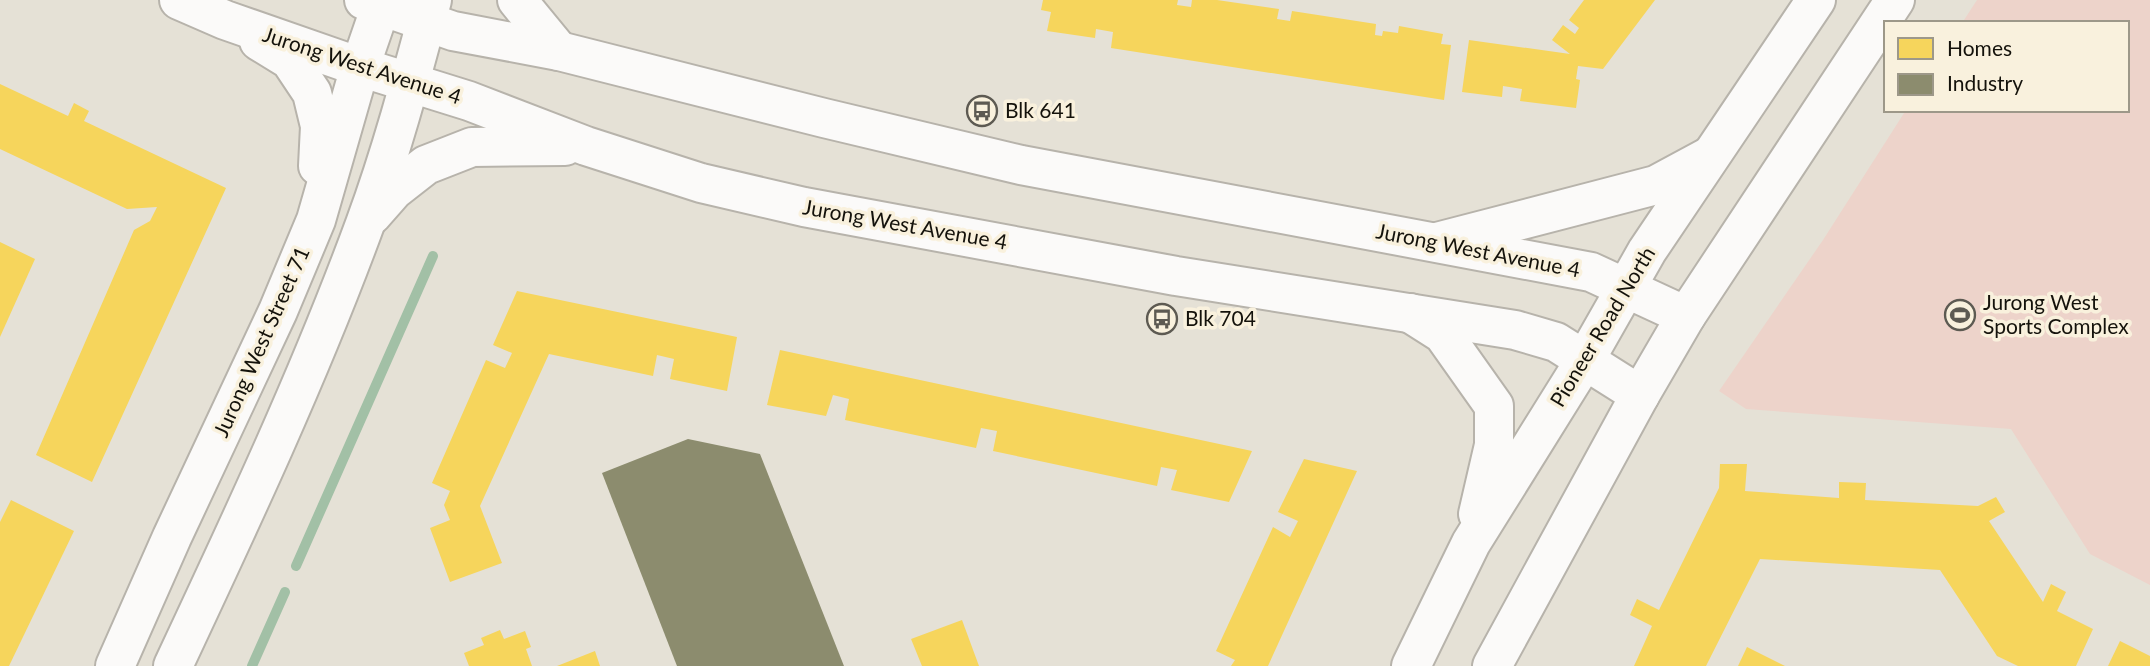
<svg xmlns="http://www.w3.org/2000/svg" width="2150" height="666" viewBox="0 0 2150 666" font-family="Lato,sans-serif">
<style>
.green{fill:#edd3ca}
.homes{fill:#f6d55c}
.industry{fill:#8c8c6e}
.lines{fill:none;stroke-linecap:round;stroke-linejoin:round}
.stream{stroke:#a2c0a6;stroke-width:10}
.secondary-casing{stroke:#b7b3ab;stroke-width:42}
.primary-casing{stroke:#b7b3ab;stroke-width:42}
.secondary{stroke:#fbfaf9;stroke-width:38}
.primary{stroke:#fbfaf9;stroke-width:38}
.labels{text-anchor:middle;stroke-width:7;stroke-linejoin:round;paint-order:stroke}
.street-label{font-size:21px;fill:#14120b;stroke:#f9f1dd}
.poi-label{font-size:21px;fill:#14120b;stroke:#f9f1dd;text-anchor:start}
</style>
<rect width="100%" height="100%" fill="#e5e1d6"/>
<path class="green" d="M1977 0H2150V585L2090 554 2011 429 1746 409 1719 391 1823 240 1906 110H2127V23H1962Z"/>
<g class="homes">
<path d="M1043 0H1178L1177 5 1191 7 1192 0H1217L1279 9 1277 19 1290 21 1292 11 1376 24 1375 35 1382 36 1383 31 1398 33 1399 26 1443 34 1441 44 1451 45 1444 100 1111 48 1113 32 1096 29 1095 38 1047 31 1051 12 1041 10Z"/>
<path d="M1584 0H1655L1603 69 1578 66 1576 79 1580 80 1576 108 1520 101 1522 89 1503 86 1502 97 1462 92 1469 40 1570 54 1552 40 1563 25 1575 34 1579 28 1569 20Z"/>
<path d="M0 84 68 116 74 103 89 111 84 121 226 188 92 482 36 455 134 230 150 221 157 207 127 209 0 149Z"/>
<path d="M0 242 35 259 0 337Z"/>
<path d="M517 291 737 337 727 391 670 379 674 359 657 355 653 376 549 354 480 506 502 563 450 582 430 528 450 520 444 505 450 491 432 483 486 360 505 368 512 353 493 345Z"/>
<path d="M780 350 1252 451 1229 502 1171 490 1177 470 1161 467 1157 486 993 451 997 431 981 428 976 448 845 420 849 399 833 395 826 416 767 405Z"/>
<path d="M1304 459 1357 471 1268 666H1231L1235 660 1216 651 1273 527 1290 537 1298 521 1278 512Z"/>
<path d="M1720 464H1747L1745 491 1839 498V482L1866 483 1865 500 1978 506 1996 497 2005 512 1989 521 2043 602 2051 584 2066 592 2057 611 2093 629 2076 666H2018L1997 656 1940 570 1760 559 1706 666H1634L1652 626 1630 615 1637 599 1659 610 1719 488Z"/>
<path d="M11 500 74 531 9 666H0V522Z"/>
<path d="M962 620 979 666H922L911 639Z"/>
<path d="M500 630 504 639 525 631 531 647 526 649 532 666H469L464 653 484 645 481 638Z"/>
<path d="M2120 641 2150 656V666H2108Z"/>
<path d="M1747 647 1785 666H1738Z"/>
<path d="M595 651 600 666H557Z"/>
</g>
<path class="industry" d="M688 439 760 454 844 666H677L602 473Z"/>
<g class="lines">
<g class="stream">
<path d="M296 566 433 256"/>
<path d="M252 666 285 592"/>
</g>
<g class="secondary-casing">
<g id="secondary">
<path d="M179 0 225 20 360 67 469 101 586 146 701 183 804 207 1176 276 1515 330 1556 342 1640 395"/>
<path d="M364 0 453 31 559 51 824 118 1021 165 1591 272 1686 316"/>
<path d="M517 0 559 51"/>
<path d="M259 41 290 60 312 93 320 126 318 166"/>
<path d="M372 215 394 190 426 165 472 147 565 146"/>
<path d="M115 666 172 537 278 311 316 220 360 67 383 0"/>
<path d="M173 666C241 521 310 374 365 224 392 151 412 75 432 0"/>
</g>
</g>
<g class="primary-casing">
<g id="primary">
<path d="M1437 242 1656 185 1708 157"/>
<path d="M1410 313 1443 334 1494 406V445L1478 514"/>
<path d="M1411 666 1471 543 1585 360 1647 251 1816 0"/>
<path d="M1492 666 1640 395 1686 316 1895 0"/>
</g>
</g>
<use href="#secondary" class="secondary"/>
<use href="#primary" class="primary"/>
</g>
<defs>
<g id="bus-ring" transform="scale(1.575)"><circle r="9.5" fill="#f9f1dd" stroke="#5d5a52" stroke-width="1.5"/><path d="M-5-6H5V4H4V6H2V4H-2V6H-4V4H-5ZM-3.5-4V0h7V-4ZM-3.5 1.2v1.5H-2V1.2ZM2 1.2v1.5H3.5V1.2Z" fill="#5d5a52"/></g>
<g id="stadium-ring" transform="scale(1.575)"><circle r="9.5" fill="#f9f1dd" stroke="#5d5a52" stroke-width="1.5"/><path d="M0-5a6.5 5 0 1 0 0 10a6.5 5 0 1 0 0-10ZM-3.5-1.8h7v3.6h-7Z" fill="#5d5a52"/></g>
</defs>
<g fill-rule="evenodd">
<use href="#bus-ring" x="982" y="111"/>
<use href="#stadium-ring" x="1960" y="315"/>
<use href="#bus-ring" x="1162" y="319"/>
</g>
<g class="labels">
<g class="street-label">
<text transform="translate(362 66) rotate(18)" y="7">Jurong West Avenue 4</text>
<text transform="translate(905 225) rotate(10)" y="7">Jurong West Avenue 4</text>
<text transform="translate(1478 251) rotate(11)" y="7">Jurong West Avenue 4</text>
<text transform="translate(1603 327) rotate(-59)" y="7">Pioneer Road North</text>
<text transform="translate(262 342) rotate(-66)" y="7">Jurong West Street 71</text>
</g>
<g class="poi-label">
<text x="1005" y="118">Blk 641</text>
<text x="1983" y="310">Jurong West<tspan x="1983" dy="24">Sports Complex</tspan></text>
<text x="1185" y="326">Blk 704</text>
</g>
</g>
<rect x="1884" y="21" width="245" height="91" fill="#f9f1dd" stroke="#9d9889" stroke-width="2"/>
<rect x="1898" y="38" width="35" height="21" fill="#f6d55c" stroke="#9d9889" stroke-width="2"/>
<text x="1947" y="56" font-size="21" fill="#14120b">Homes</text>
<rect x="1898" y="74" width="35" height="21" fill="#8c8c6e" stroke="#9d9889" stroke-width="2"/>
<text x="1947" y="91" font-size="21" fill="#14120b">Industry</text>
</svg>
